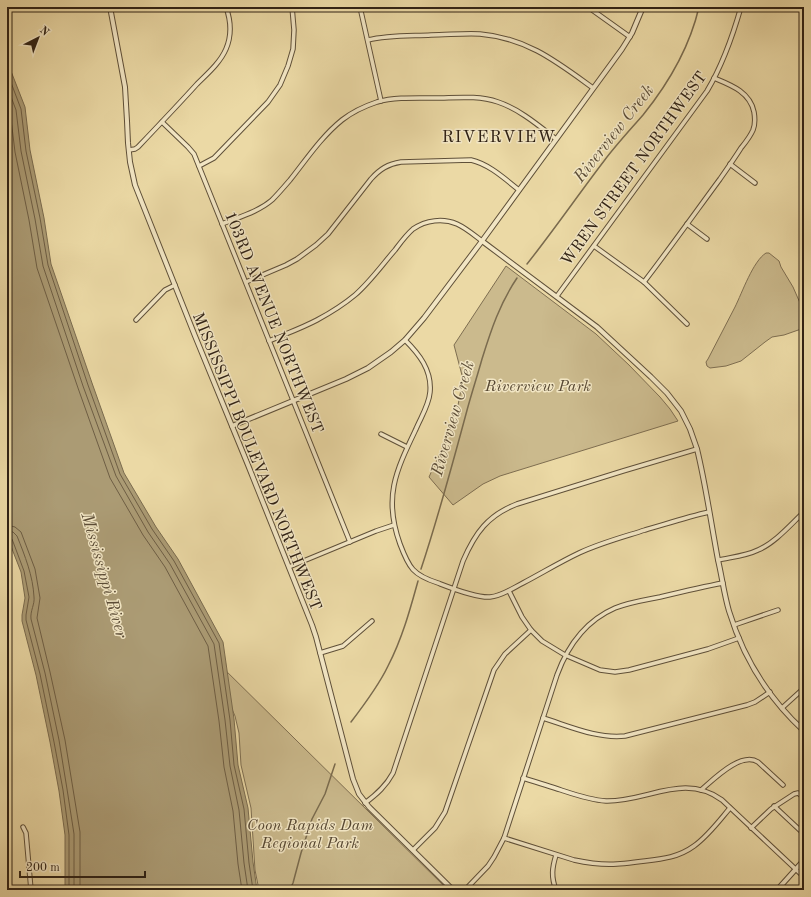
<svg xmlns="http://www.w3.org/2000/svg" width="811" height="897" viewBox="0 0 811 897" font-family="'Old Standard TT',serif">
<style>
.green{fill:#cbba8d;stroke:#7e6e51}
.water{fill:#ab9b74;stroke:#7a6b4e}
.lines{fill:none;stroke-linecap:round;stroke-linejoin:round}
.shore{stroke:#6e5e44;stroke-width:1}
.stream{stroke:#7a6b4e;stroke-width:1.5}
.minor-casing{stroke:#5f5039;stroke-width:5.5}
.tertiary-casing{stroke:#5f5039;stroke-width:6}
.minor{stroke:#f2e6c4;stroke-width:3.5}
.tertiary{stroke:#f2e6c4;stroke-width:4}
.labels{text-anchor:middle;stroke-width:3;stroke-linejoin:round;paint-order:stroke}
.street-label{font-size:16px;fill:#302215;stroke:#f2e6c4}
.park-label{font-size:16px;font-style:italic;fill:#574833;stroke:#f2e6c4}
.water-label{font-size:17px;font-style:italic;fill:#5b4c36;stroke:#f2e6c4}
.neighbourhood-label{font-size:17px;letter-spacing:1px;fill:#302215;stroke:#f2e6c4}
</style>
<rect width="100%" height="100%" fill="#ebd9a5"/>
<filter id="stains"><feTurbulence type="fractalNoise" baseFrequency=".005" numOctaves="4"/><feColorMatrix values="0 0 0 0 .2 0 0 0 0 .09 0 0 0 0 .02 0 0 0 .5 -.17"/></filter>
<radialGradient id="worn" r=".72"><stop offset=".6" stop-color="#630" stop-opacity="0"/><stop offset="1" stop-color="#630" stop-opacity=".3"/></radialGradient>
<g class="green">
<path d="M766 253H769L779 261 781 267 793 287 804 312V328L784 335 772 337 765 342 741 361 726 366 710 368 707 366 706 362 708 359C717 342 726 324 735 307 742 293 753 261 766 253Z"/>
<path d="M506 266 596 334 629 365 660 397 670 409 678 421 500 476 483 484 453 505 429 477 455 421 463 379 454 345Z"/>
<path d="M217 662 448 890H259L255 870 251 808 241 765 239 733 235 716 222 686Z"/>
</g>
<path class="water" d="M7 61 25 107 30 150 44 218 51 264 92 383 124 473 156 527 178 559 223 642 234 719 238 765 248 808 253 862 257 890H65V835L59 791 50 742 36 675 22 621V615L25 598 21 572 7 536Z"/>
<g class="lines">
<g class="shore">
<path d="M7 72 21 109 26 151 40 218 48 265 88 385 120 474 152 529 174 561 219 643 230 720 234 765 244 809 249 863 253 890"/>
<path d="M7 86 16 110 21 151 35 219 43 266 83 386 116 476 148 532 170 564 214 644 225 720 230 766 239 810 244 863 248 890"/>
<path d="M7 102 10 111 15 152 29 220 37 268 78 388 110 478 143 535 165 567 208 646 219 721 224 767 233 811 238 864 242 890"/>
<path d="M7 525 15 527 21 532 35 569 40 598 37 618 50 672 65 740 80 832V890"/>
<path d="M7 531 13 532 17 536C25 556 33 576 34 597 35 604 30 611 31 619L45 673 59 740 67 789 74 834V890"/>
<path d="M7 536 10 537 12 539 24 571 29 597 26 615V620L40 674 54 742 63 790 69 835V890"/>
</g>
<g class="stream">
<path d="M527 264C554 230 578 195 604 161 616 145 630 130 643 115 668 84 690 46 699 7"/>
<path d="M421 569C438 518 452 466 466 414 471 395 477 377 482 359 491 330 500 303 517 278"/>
<path d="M351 722C364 705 379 685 388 666 402 639 410 610 418 581"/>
<path d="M287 890 291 887 293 883 301 853 312 819 325 794 335 764"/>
</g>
<g class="minor-casing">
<g id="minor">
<path d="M360 7 381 101"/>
<path d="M588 7 630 37"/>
<path d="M368 40C388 35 410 36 431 35 447 35 464 33 480 34 527 38 557 62 593 88"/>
<path d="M162 122 188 147 194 154 350 542"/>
<path d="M129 150 135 149 138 147C158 126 178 105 197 84 207 74 220 63 226 49 232 35 231 21 226 7"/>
<path d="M730 164 755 183"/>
<path d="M199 166 214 158 268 102 280 85 288 66 293 49 294 30 292 7"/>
<path d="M222 224C239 217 258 212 272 200 278 194 284 187 290 180 306 160 321 137 342 120 351 113 365 106 377 102 395 97 415 98 434 98 455 98 477 95 498 102 519 109 538 125 556 139"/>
<path d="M687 224 707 239"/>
<path d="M594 246 644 282 687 324"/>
<path d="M246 282 286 265 297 259 316 245 328 234 371 179C380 169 388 164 401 162L471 160C489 164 505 179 519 190"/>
<path d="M644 282C670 248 695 213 720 179 727 169 734 159 741 148 745 143 750 137 753 130 755 125 755 118 754 112 750 92 731 85 714 78"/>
<path d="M557 296 707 91C722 66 733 35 741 7"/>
<path d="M136 320 165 290 175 285"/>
<path d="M405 340C419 354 432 370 430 392 429 405 421 417 416 429 396 471 383 497 400 544 409 568 413 575 438 583 451 588 476 598 490 597 502 596 513 588 523 583 542 573 560 562 579 553 600 543 623 537 645 530 666 524 687 517 709 512"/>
<path d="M269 341C285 334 302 328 317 320 330 313 343 305 355 295 370 282 382 265 395 250 401 242 406 235 413 229 426 220 443 218 457 224 466 228 474 235 482 241"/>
<path d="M804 401V402"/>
<path d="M381 434 407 447"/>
<path d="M718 560C732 557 746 556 758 550 775 543 791 524 804 512"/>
<path d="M289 567 376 531 394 525"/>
<path d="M509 591 522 617 531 630 542 641 565 655 600 670 615 672 629 670 708 649 739 638"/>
<path d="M734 625 778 610"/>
<path d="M320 653 343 646 372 621"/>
<path d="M782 708 804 688"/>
<path d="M543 718C569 726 597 739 625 736L747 705 755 702 770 692"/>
<path d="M7 738V747"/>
<path d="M523 778C536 782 549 786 561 790 576 795 590 800 606 801 647 802 684 772 722 800L804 877"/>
<path d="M701 790C713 780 741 751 758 762L783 785"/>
<path d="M365 803C377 794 386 786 393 773L463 561C475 533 488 515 517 504L623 471 697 449"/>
<path d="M774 806 804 834"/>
<path d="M23 827 26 833 31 890"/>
<path d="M751 828 771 809 794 794 798 793 804 798"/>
<path d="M504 838 574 860C588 863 603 865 617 864 626 864 635 862 645 861 663 859 679 857 694 846 708 836 719 821 730 808"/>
<path d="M413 850 435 828 445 812 494 670 505 654 531 630"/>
<path d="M465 890 488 866 494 857 504 838 557 675C568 645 585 621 615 608 630 602 645 600 660 597 681 592 702 587 723 583"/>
<path d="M556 890C551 877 552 868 556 855"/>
</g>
</g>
<g class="tertiary-casing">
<g id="tertiary">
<path d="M110 7 125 87 127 121 128 143 130 162 135 185 195 336 248 465 312 625 316 637 353 779 359 794 369 807 453 890"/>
<path d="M482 241 597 327 651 377 667 393 681 411 690 429 697 449C706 486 711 523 718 560 722 577 724 594 729 611 743 657 769 699 804 731"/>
<path d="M232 426 346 379 368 368 391 352 405 340 424 318 482 241 622 49 632 33 643 7"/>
<path d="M777 890 804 860"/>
</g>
</g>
<use href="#minor" class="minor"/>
<use href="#tertiary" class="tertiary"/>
</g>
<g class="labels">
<g class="street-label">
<text transform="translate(633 168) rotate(-54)" y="6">WREN STREET NORTHWEST</text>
<text transform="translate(275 322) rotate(68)" y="6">103RD AVENUE NORTHWEST</text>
<text transform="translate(258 461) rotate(68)" y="6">MISSISSIPPI BOULEVARD NORTHWEST</text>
</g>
<g class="park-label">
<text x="538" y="391">Riverview Park</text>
<text x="310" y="830">Coon Rapids Dam<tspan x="310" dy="18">Regional Park</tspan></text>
</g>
<g class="water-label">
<text transform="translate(613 133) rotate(-52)" y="6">Riverview Creek</text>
<text transform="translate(452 418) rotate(-74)" y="6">Riverview Creek</text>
<text transform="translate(105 575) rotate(74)" y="6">Mississippi River</text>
</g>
<g class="neighbourhood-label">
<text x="499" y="142">RIVERVIEW</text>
</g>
</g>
<rect width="811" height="897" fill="none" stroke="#ebd9a5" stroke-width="24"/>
<rect x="8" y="8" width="795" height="881" fill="none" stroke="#302215" stroke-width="2"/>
<rect x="12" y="12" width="787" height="873" fill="none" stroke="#302215"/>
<g transform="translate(38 38) rotate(42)" stroke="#f2e6c4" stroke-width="3" paint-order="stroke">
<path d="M0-3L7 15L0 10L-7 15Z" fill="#302215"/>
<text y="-6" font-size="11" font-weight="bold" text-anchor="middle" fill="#302215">N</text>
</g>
<path d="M20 871v6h125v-6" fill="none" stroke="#302215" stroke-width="2"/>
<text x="26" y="871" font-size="12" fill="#302215" stroke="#f2e6c4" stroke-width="3" paint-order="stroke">200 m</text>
<rect width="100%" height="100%" filter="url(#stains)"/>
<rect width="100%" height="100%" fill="url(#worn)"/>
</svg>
